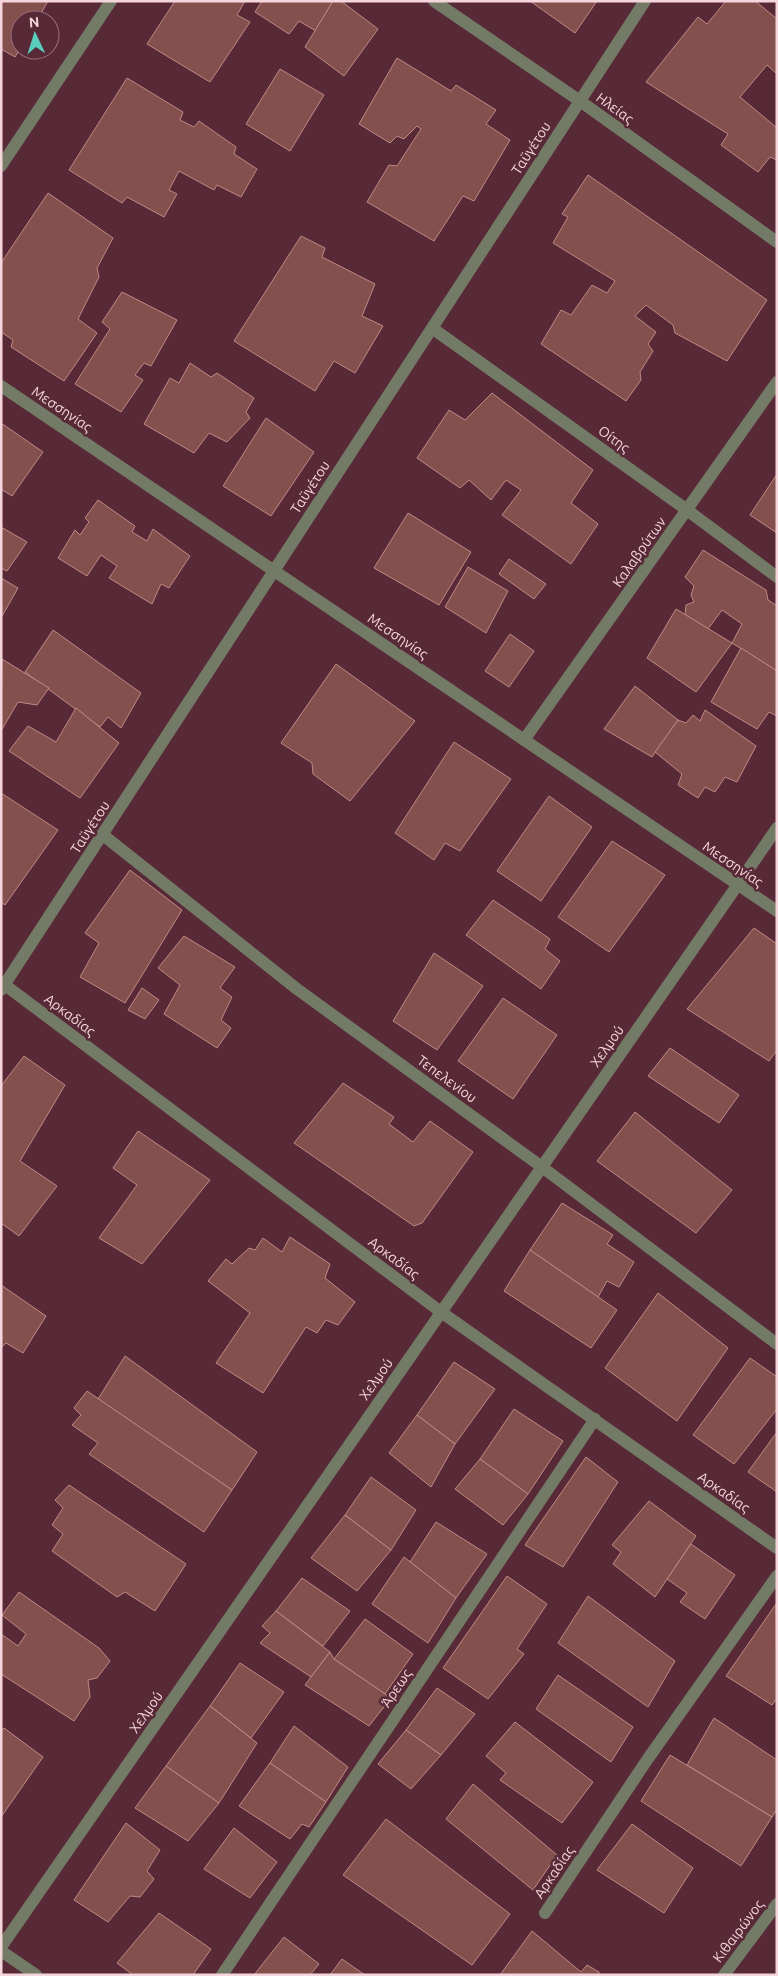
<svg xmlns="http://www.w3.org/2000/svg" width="778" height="1976" viewBox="0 0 778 1976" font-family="Ubuntu,sans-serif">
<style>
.building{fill:#84504e;stroke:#c18985}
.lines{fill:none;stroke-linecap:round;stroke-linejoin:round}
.minor{stroke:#737a66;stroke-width:12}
.labels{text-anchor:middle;stroke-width:5;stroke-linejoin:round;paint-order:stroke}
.street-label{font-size:14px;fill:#f5d6dd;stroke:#582a38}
</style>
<rect width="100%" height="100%" fill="#582a38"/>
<g class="building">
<path d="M1 1H48L37 20H20V49L15 57 1 49Z"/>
<path d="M175 1H245L237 15 250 22 210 82 147 44Z"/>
<path d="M262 1H333L316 31 299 21 289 34 255 12Z"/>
<path d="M333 1H341L378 29 344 76 305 47Z"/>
<path d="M530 1H597L575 33Z"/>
<path d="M726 1H755L777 19V74L767 65 740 97 777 128V160L770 157 758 172 721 145 728 134 646 82 698 17 707 24Z"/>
<path d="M397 58 451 91 456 85 496 110 486 124 510 140 474 201 463 196 434 241 367 202 389 165 397 166 421 129 417 126 404 139 397 136 390 143 359 124Z"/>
<path d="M280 69 324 95 290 151 246 124Z"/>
<path d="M127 78 183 112 180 120 194 127 199 121 236 147 234 154 257 169 241 197 217 185 214 190 179 171 169 190 177 194 164 217 127 197 122 203 69 170Z"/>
<path d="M588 175 767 300 727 361 675 333 673 325 646 305 635 316 656 332 648 344 653 351 640 372 641 380 626 401 541 344 561 310 571 315 592 285 607 293 615 281 553 243 568 217 562 214Z"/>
<path d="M48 193 113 238 97 268 99 277 78 319 97 333 64 381 11 347 13 340 1 332V263Z"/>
<path d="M301 236 325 248 322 257 375 284 362 316 383 326 355 373 334 361 315 391 234 341Z"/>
<path d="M122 292 177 320 151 366 144 363 135 375 143 380 121 412 75 384 110 329 102 322Z"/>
<path d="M190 363 211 377 217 373 254 398 246 412 250 418 227 442 209 433 194 453 144 424 170 378 179 383Z"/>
<path d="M492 393 593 470 571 503 598 524 571 564 502 515 521 490 506 480 491 500 469 480 460 488 417 458 449 410 465 420Z"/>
<path d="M266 418 314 452 271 516 223 486Z"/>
<path d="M1 423 43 452 12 496 1 489Z"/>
<path d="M777 474V533L750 515Z"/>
<path d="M98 500 135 526 132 532 147 541 153 529 190 556 169 588 161 584 152 604 109 578 117 566 101 555 87 576 58 558 75 530 80 535 89 522 85 518Z"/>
<path d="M408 513 471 552 439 605 374 568Z"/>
<path d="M1 527 27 542 7 571 1 568Z"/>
<path d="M703 550 766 590 768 600 777 606V671L732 643 742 624 722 610 708 629 685 615 686 605 694 602 691 595 694 586 685 577Z"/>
<path d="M509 559 546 584 534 599 499 574Z"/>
<path d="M468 567 508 591 486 633 445 607Z"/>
<path d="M1 578 18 588 1 618Z"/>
<path d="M676 609 732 643 696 692 647 658Z"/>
<path d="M53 630 141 693 121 728 108 717 100 727 25 672Z"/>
<path d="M510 634 534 651 509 687 485 671Z"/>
<path d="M741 648 777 671V716L769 712 757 729 711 702Z"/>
<path d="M2 659 49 688 37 705 18 702 1 731Z"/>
<path d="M336 664 415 721 350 801 313 774 312 763 281 743Z"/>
<path d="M635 686 678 720 652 757 604 729Z"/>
<path d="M76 708 119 743 80 798 9 751 28 726 56 742Z"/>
<path d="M705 710 756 746 737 782 725 777 715 792 705 787 698 798 678 785 682 774 655 752 678 720 686 723 693 715 700 721Z"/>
<path d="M454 742 511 779 460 851 445 843 434 860 395 833Z"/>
<path d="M1 793 58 830 5 905 1 902Z"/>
<path d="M549 796 592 827 541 901 497 871Z"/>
<path d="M612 841 665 875 609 952 558 917Z"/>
<path d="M130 870 182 910 125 1003 80 977 99 943 85 933Z"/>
<path d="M493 900 550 939 545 949 560 961 541 989 466 935Z"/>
<path d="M754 928 777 944V1050L769 1061 687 1009Z"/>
<path d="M184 936 235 967 220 988 232 997 221 1020 231 1028 217 1048 164 1014 180 985 158 968Z"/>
<path d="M434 953 483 986 437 1050 393 1021Z"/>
<path d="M142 988 159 1000 145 1019 128 1010Z"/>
<path d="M503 998 557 1035 513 1099 458 1061Z"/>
<path d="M670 1048 739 1095 719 1123 648 1076Z"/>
<path d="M24 1056 65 1085 20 1161 57 1186 19 1236 1 1223V1086Z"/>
<path d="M343 1083 394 1117 389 1124 413 1142 430 1121 473 1152 422 1223 414 1226 294 1143Z"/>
<path d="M635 1112 732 1190 696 1233 597 1161Z"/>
<path d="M138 1131 210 1180 142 1264 99 1238 137 1185 113 1168Z"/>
<path d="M562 1203 613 1235 607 1244 634 1262 619 1287 607 1281 598 1297 530 1250Z"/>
<path d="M290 1237 330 1264 325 1278 355 1302 338 1325 326 1320 317 1333 306 1327 263 1393 216 1363 250 1313 208 1281 226 1259 232 1264 249 1248 255 1250 263 1238 282 1252Z"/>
<path d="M530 1250 617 1310 591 1348 504 1291Z"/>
<path d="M1 1285 46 1316 23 1353 6 1343 1 1348Z"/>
<path d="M658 1293 728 1348 677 1421 605 1368Z"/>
<path d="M125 1356 257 1452 232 1490 98 1399Z"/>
<path d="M750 1358 777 1377V1409L734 1464 693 1435Z"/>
<path d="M454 1362 495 1389 455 1444 417 1415Z"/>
<path d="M87 1391 232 1490 204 1532 89 1454 98 1443 72 1425 81 1415 74 1408Z"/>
<path d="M514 1409 563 1441 528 1494 480 1459Z"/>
<path d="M417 1415 455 1444 431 1487 389 1453Z"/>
<path d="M777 1432V1492L748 1472Z"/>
<path d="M586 1457 618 1482 563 1567 525 1545Z"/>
<path d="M480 1459 528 1494 503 1525 455 1489Z"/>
<path d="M371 1477 416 1510 391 1550 345 1515Z"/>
<path d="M69 1485 186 1564 155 1611 125 1592 117 1597 52 1551 63 1534 52 1525 63 1508 55 1500Z"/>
<path d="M649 1501 696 1536 655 1597 613 1564 621 1552 612 1545Z"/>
<path d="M345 1515 391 1550 357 1591 311 1558Z"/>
<path d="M436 1522 487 1554 456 1598 410 1562Z"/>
<path d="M691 1544 735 1575 705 1619 680 1602 687 1593 667 1579Z"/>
<path d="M404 1557 456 1598 428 1643 372 1604Z"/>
<path d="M507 1576 547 1604 517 1649 524 1654 488 1699 443 1668Z"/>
<path d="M302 1578 350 1611 323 1646 276 1611Z"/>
<path d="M19 1592 99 1648 110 1661 97 1678 88 1680 90 1697 74 1721 1 1674V1634L18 1646 26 1634 2 1615Z"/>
<path d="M588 1596 675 1661 648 1707 558 1643Z"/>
<path d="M776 1604 777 1698 772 1705 726 1676Z"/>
<path d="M276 1611 330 1652 311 1677 260 1643 270 1633 262 1626Z"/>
<path d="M365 1619 413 1654 385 1694 334 1659Z"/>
<path d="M330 1652 334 1659 391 1698 369 1726 305 1685Z"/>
<path d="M240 1663 284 1692 251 1738 210 1706Z"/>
<path d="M558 1675 633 1727 611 1762 536 1709Z"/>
<path d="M437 1688 475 1714 441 1755 406 1730Z"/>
<path d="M210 1706 257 1743 219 1803 166 1766Z"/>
<path d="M714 1718 777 1760V1809L772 1817 687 1765Z"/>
<path d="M515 1722 593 1782 562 1823 500 1780 506 1773 486 1756Z"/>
<path d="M294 1726 348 1767 326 1802 270 1763Z"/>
<path d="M4 1728 43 1757 1 1817V1731Z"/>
<path d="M406 1730 441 1755 411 1789 378 1764Z"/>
<path d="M670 1755 772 1817 741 1866 641 1801Z"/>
<path d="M270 1763 326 1802 309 1827 302 1824 290 1839 239 1806Z"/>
<path d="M166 1766 219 1803 188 1841 135 1808Z"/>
<path d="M473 1784 557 1855 533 1890 446 1819Z"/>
<path d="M386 1819 510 1914 472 1965 343 1875Z"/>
<path d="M126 1823 160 1850 147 1871 154 1879 140 1897 130 1896 108 1922 74 1900Z"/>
<path d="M632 1824 693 1868 664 1913 597 1870Z"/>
<path d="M234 1828 277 1862 250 1898 204 1869Z"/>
<path d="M159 1913 211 1949 193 1975H133L117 1963Z"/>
<path d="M532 1931 581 1972 587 1965 599 1972V1975H500Z"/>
<path d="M284 1937 319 1964 310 1975H254Z"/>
<path d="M342 1959 365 1975H330Z"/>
</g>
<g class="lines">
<g class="minor">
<path d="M434 1 580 101 777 242"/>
<path d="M1 166 111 1"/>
<path d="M432 328 687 510 777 577"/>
<path d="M1 386 777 911"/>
<path d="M524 740 777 382"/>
<path d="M103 835 297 989 542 1167 777 1344"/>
<path d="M1 982 441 1312 777 1548"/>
<path d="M1 990 645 1"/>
<path d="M545 1913 647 1760 777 1576"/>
<path d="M1 1947 777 828"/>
<path d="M1 1951 36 1975"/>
<path d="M222 1975 595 1419"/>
<path d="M724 1975 777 1904"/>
</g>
</g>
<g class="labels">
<g class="street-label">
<text transform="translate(615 108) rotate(36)" y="5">Ηλείας</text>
<text transform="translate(531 148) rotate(-57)" y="5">Ταϋγέτου</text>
<text transform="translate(62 409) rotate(34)" y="5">Μεσσηνίας</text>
<text transform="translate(614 439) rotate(36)" y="5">Οίτης</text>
<text transform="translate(310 487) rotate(-57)" y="5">Ταϋγέτου</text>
<text transform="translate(639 552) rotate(-55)" y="5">Καλαβρύτων</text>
<text transform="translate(398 636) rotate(34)" y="5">Μεσσηνίας</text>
<text transform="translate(90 827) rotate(-57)" y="5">Ταϋγέτου</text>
<text transform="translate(733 864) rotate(34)" y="5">Μεσσηνίας</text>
<text transform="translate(70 1015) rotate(37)" y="5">Αρκαδίας</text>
<text transform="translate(607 1046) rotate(-55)" y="5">Χελμού</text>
<text transform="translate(447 1079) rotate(36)" y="5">Τεπελενίου</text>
<text transform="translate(394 1258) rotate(37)" y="5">Αρκαδίας</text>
<text transform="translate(376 1379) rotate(-55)" y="5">Χελμού</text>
<text transform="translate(724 1492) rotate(35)" y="5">Αρκαδίας</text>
<text transform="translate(396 1688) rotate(-56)" y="5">Άρεως</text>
<text transform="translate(146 1712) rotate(-55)" y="5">Χελμού</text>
<text transform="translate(554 1872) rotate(-56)" y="5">Αρκαδίας</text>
<text transform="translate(738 1931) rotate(-53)" y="5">Κιθαιρώνος</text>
</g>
</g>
<rect width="778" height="1976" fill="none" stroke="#f5d6dd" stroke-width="5"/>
<g transform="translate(35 35) rotate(356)"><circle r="24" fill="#582a38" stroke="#976f7a"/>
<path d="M0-4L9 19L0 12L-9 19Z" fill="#5acebd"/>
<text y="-8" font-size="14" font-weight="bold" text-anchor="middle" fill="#f5d6dd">N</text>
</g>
</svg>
